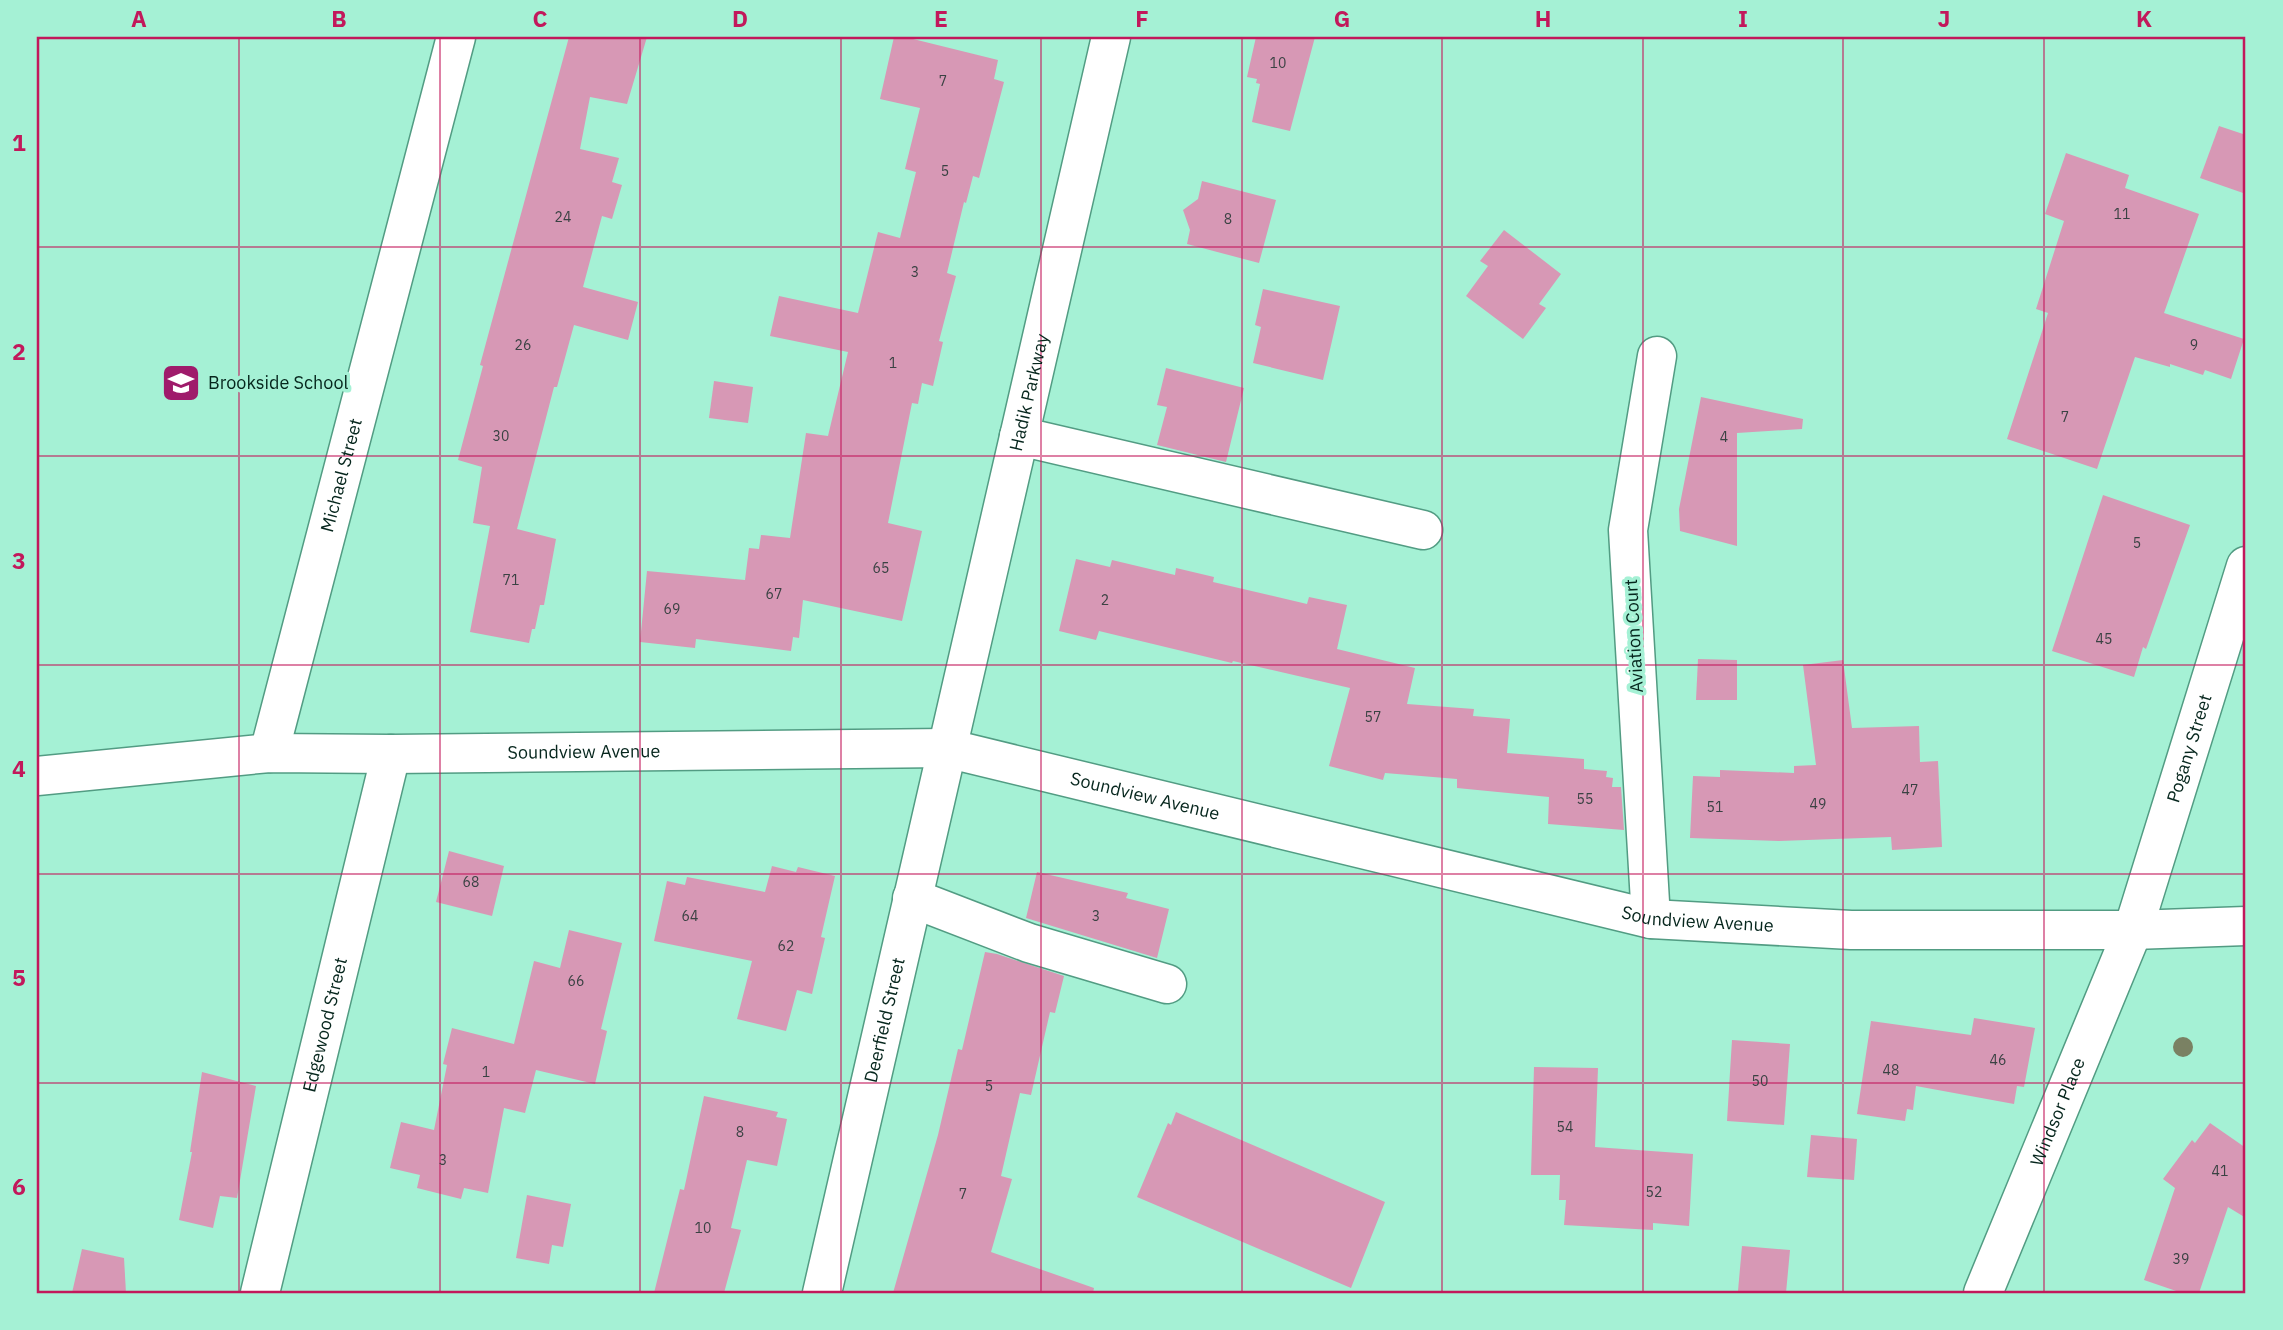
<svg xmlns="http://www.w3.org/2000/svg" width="2283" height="1330" viewBox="0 0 2283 1330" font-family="'IBM Plex Sans',sans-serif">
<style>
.building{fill:#d798b5}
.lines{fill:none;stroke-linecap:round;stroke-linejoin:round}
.minor-casing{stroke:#529c83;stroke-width:41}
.minor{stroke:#fff;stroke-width:38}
.tree{fill:#7a8163}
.grid{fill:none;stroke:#c2185b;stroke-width:2;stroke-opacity:0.55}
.labels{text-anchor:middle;stroke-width:7;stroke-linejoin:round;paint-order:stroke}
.number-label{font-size:14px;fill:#3a4243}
.poi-label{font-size:18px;fill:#06261d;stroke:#a5f1d5;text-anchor:start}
.street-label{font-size:18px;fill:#06261d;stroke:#a5f1d5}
.neatline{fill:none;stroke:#c2185b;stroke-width:2.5}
.grid-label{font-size:23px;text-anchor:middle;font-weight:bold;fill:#c2185b}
</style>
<rect width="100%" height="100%" fill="#a5f1d5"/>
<g class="building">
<path d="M569 37H647L627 104 590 97 580 149 619 158 612 182 622 185 612 219 602 216 583 287 638 302 628 340 574 325 557 387H554L517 529 556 539 544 605H540L535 629H532L529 643 470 632 490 526 473 523 482 467 458 460 483 366 480 365Z"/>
<path d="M894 37H905L998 60 994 79 1004 82 979 178 973 176 966 203 964 202 947 273 956 276 939 341 943 342 933 386 922 383 918 404 912 403 888 523 922 531 902 621 803 600 799 638 793 637 791 651 696 639 695 648 640 642 647 571 745 580 749 548 759 549 761 535 790 538 806 433 828 436 848 352 770 336 779 296 858 313 878 232 900 238 916 172 905 169 920 108 880 99Z"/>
<path d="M1256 37H1315L1290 131 1252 122 1260 84 1256 83 1257 79 1247 77Z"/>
<path d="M2219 126 2246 135V194L2200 178Z"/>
<path d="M2066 153 2129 175 2125 188 2199 214 2164 313 2244 339 2231 379 2205 370 2203 375 2170 364V367L2135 357 2097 469 2007 439 2048 313 2036 309 2064 221 2045 214Z"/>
<path d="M1202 181 1276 200 1259 263 1187 244 1190 230 1183 210 1198 199Z"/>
<path d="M1504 230 1561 274 1539 304 1546 308 1523 339 1466 296 1488 266 1480 261Z"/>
<path d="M1263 289 1340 306 1323 380 1253 363 1261 327 1255 325Z"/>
<path d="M1166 368 1244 388 1226 462 1157 445 1167 407 1157 405Z"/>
<path d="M714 381 753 387 748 423 709 418Z"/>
<path d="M1701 397 1803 419 1802 429 1737 433V546L1680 531 1679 509Z"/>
<path d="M2103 495 2190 525 2146 649 2143 647 2134 677 2052 651Z"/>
<path d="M1076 559 1110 567 1112 560 1175 575 1176 568 1214 577 1213 582 1307 604 1309 597 1347 605 1337 649 1415 668 1407 704 1474 709 1473 716 1510 719 1507 753 1584 759V769L1607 771 1606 777 1613 778 1612 787H1621L1624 830 1548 824 1549 797 1457 788V779L1385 773 1383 780 1329 766 1350 688 1233 661 1232 663 1099 631 1096 640 1059 631Z"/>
<path d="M1698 659 1737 660V700H1696Z"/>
<path d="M1843 660 1852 728 1919 726 1920 762 1938 761 1942 847 1892 850 1891 837 1779 841 1690 838 1693 776 1720 777V770L1794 773V766L1816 765 1803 665Z"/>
<path d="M449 851 504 866 492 916 436 902Z"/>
<path d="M772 866 796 872 798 867 835 876 821 937 825 938 812 994 797 990 786 1031 737 1019 752 961 654 941 667 881 685 885 687 877 765 892Z"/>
<path d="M1037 872 1128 893 1126 898 1169 909 1157 958 1026 918Z"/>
<path d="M569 930 622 943 601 1029 607 1031 595 1084 536 1070 525 1113 504 1108 488 1193 464 1188 461 1199 417 1188 420 1175 390 1168 401 1122 434 1130 447 1065 443 1064 452 1028 514 1044 534 961 560 968Z"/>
<path d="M985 952 997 954 1064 976 1055 1013 1050 1012 1031 1095 1020 1093 1001 1176 1012 1179 991 1252 1094 1288 1093 1293H893L938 1135 958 1049 962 1050Z"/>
<path d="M1974 1018 2035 1028 2024 1087 2017 1086 2014 1104 1916 1086 1913 1110 1907 1109 1905 1121 1857 1114 1871 1021 1971 1035Z"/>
<path d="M1732 1040 1790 1044 1784 1125 1727 1121Z"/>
<path d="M1534 1067 1598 1068 1595 1147 1693 1154 1689 1226 1653 1223V1230L1564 1225 1566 1200H1559L1560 1175H1531Z"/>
<path d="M202 1072 256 1086 237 1198 220 1196 213 1228 179 1220 192 1152H190Z"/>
<path d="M704 1096 778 1112 776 1117 787 1119 777 1166 747 1160 731 1228 741 1230 724 1293H654L680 1189 684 1190Z"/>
<path d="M1176 1112 1385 1202 1351 1288 1137 1197 1168 1123 1171 1125Z"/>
<path d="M2210 1123 2246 1148V1218L2228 1207 2199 1293H2182L2144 1280 2175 1188 2163 1179 2192 1140 2195 1143Z"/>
<path d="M1811 1135 1857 1139 1854 1180 1807 1177Z"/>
<path d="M527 1195 571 1204 563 1247 552 1245 549 1264 516 1258Z"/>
<path d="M1742 1246 1790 1250 1786 1293 1738 1291Z"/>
<path d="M82 1249 124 1258 126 1293H72Z"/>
</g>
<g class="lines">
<g class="minor-casing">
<g id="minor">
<path d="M1019 436 1423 530"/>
<path id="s1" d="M269 753 456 37"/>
<path id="s2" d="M37 776 269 753 391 754 946 748 1651 919 1851 930H2133L2246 926"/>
<path d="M912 898 1029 943 1167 984"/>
<path d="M1651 919 1628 530 1657 356"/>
<path id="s3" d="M260 1293 391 754"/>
<path id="s4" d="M822 1293 1111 37"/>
<path id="s5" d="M1983 1293 2133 930 2246 566"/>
</g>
</g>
<use href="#minor" class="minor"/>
</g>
<circle class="tree" cx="2183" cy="1047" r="10"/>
<path class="grid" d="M239 37V1293M440 37V1293M640 37V1293M841 37V1293M1041 37V1293M1242 37V1293M1442 37V1293M1643 37V1293M1843 37V1293M2044 37V1293M37 247H2246M37 456H2246M37 665H2246M37 874H2246M37 1083H2246"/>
<defs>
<g id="school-square" transform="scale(2.0125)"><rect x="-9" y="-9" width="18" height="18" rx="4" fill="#9f1b6b" stroke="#a5f1d5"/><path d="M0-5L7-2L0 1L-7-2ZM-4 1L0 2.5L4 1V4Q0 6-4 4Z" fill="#fff"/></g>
</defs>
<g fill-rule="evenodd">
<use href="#school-square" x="181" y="383"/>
</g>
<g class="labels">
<g class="number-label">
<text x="1278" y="68">10</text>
<text x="943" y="86">7</text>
<text x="945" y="176">5</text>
<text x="2122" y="219">11</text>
<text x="563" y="222">24</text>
<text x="1228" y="224">8</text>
<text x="915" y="277">3</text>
<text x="523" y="350">26</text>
<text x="2194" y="350">9</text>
<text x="893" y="368">1</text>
<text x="2065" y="422">7</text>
<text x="501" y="441">30</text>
<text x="1724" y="442">4</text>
<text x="2137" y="548">5</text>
<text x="881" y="573">65</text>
<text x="511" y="585">71</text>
<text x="774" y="599">67</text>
<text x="1105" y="605">2</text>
<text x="672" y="614">69</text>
<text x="2104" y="644">45</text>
<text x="1373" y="722">57</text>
<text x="1910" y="795">47</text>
<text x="1585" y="804">55</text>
<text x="1818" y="809">49</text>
<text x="1715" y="812">51</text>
<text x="471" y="887">68</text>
<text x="690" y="921">64</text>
<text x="1096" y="921">3</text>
<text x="786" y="951">62</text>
<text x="576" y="986">66</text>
<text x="1998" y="1065">46</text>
<text x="1891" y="1075">48</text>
<text x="486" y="1077">1</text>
<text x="1760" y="1086">50</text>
<text x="989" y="1091">5</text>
<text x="1565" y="1132">54</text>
<text x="740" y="1137">8</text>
<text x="443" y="1165">3</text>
<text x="2220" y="1176">41</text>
<text x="1654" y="1197">52</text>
<text x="963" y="1199">7</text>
<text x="703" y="1233">10</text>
<text x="2181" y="1264">39</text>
</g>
<g class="poi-label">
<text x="208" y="389">Brookside School</text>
</g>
<g class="street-label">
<text dy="6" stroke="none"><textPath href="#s4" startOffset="924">Hadik Parkway</textPath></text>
<text dy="6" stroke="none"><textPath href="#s1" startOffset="287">Michael Street</textPath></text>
<text transform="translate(1634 636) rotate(-93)" y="6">Aviation Court</text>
<text dy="6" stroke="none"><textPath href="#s5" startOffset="583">Pogany Street</textPath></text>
<text dy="6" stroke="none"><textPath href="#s2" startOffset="548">Soundview Avenue</textPath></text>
<text dy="6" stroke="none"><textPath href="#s2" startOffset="1115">Soundview Avenue</textPath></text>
<text dy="6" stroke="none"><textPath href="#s2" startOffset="1682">Soundview Avenue</textPath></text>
<text dy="6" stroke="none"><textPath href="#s4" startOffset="280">Deerfield Street</textPath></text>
<text dy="6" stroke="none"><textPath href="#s3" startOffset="276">Edgewood Street</textPath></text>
<text dy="6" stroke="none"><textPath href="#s5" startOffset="196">Windsor Place</textPath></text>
</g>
</g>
<rect width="2283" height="1330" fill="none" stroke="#a5f1d5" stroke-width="77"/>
<rect x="38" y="38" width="2206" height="1254" class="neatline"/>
<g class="grid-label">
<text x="139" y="27">A</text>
<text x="339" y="27">B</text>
<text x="540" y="27">C</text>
<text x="740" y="27">D</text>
<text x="941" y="27">E</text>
<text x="1142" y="27">F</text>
<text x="1342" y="27">G</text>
<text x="1543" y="27">H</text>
<text x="1743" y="27">I</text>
<text x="1944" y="27">J</text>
<text x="2144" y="27">K</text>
<text x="19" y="151">1</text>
<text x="19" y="360">2</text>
<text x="19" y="569">3</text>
<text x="19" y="777">4</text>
<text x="19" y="986">5</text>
<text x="19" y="1195">6</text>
</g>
</svg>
